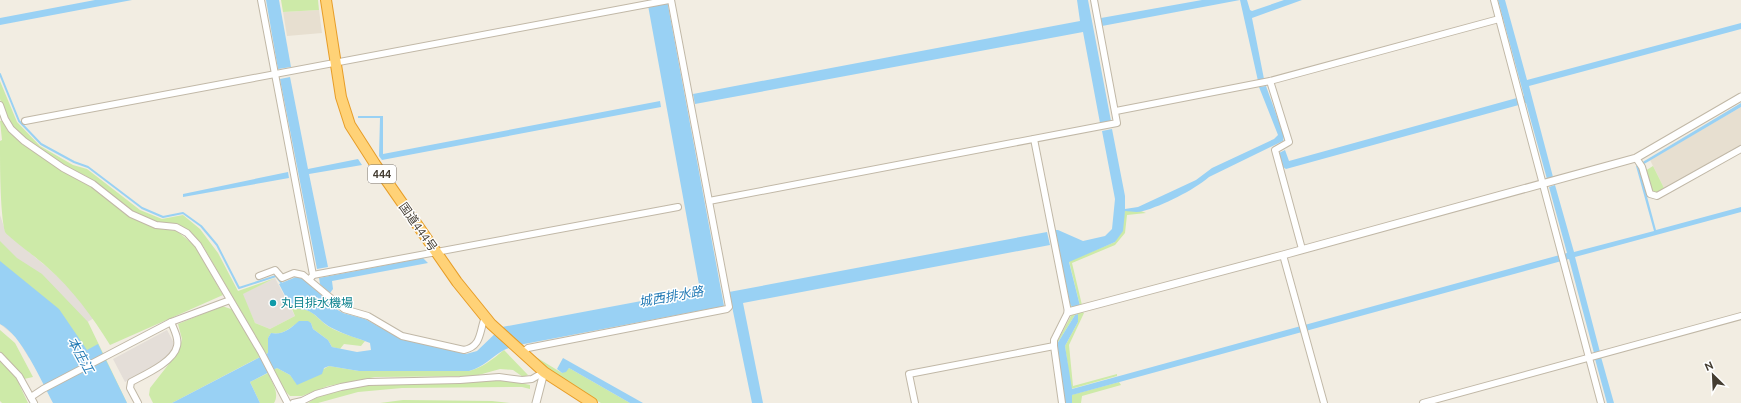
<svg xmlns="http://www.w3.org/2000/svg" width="1741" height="403" viewBox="0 0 1741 403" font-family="Ubuntu,'Noto Sans JP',sans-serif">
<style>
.residential{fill:#e7dfd0}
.industrial{fill:#e4ded8}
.green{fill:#cdeaa8}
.water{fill:#99d1f4}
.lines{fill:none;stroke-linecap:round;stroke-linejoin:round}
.stream{stroke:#99d1f4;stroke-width:2}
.minor-casing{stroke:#c1b8a7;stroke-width:8}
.tertiary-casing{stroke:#c1b8a7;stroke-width:9}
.trunk-casing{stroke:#e79d28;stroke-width:12}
.minor{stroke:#fff;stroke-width:6}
.tertiary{stroke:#fff;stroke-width:7}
.trunk{stroke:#ffd277;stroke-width:10}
.culture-dot{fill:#0f9aa8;stroke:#fff;stroke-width:1.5}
.labels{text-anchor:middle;stroke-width:3;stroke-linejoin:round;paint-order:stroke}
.shield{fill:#fff;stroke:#7c7770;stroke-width:1}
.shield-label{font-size:11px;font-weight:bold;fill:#443d32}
.street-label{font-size:12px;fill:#443d32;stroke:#fff}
.culture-label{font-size:12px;fill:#0d838f;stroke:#fff;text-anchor:start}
.water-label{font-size:13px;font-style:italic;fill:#267cb6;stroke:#fff}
</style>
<rect width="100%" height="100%" fill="#f2ede2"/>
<g class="residential">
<path d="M319 10 322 33 287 36 283 12Z"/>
<path d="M1741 107V146L1665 190 1650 160Z"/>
</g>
<g class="industrial">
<path d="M0 215 6 233 48 268 72 290 94 318 29 358 16 337 0 324Z"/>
<path d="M275 278 295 316 270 329 255 323 242 294Z"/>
<path d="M167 330 175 345 166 359 125 382 113 359Z"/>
</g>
<g class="green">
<path d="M281 0H318L319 10 283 12Z"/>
<path d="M0 81 17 122 40 146 73 165 87 169 140 210 162 219 183 215 200 229 218 253 238 291 275 278 243 294 255 323 270 329 295 316 292 309C316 307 315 320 333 329 343 334 355 337 365 341L361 346 344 344 340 349 332 347 328 340 313 329 311 323C297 314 290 337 271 333L268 338V353L266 354 203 246 190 231 178 225 157 223 133 213 86 176 62 165 25 140 11 125 5 114 0 99Z"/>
<path d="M3 120 7 130 21 143 60 169 90 186 128 216 155 228 177 231 195 246 223 295 110 345C92 316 73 290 47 267 41 261 7 236 5 232 0 213 0 163 0 141L2 140 0 121Z"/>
<path d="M1653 166 1665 190 1657 195 1652 193 1645 171Z"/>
<path d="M1125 211H1141L1146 213 1127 215 1125 233 1115 245 1072 263 1082 305 1069 310 1055 230 1070 304 1073 308 1080 306 1069 261 1115 242Z"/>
<path d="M0 241 17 258 42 274 88 322 127 403 0 283Z"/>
<path d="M222 306 234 310 260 357 172 403H153L149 395 150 388 179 351 182 339 178 324Z"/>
<path d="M1082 312 1084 313 1069 345 1073 386 1117 374V376L1071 389 1065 346 1078 322V314L1075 315 1057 344 1065 403H1064L1056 344 1072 314Z"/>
<path d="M0 330 15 343 33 377 24 379 19 384 28 403H2L0 401Z"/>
<path d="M504 350 528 375 523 377 513 370 500 369 475 376 375 377 328 386 302 396H290L281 387 273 370 277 368 290 375 297 384 329 366 359 371H469C482 368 493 359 504 350Z"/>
<path d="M531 354 562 373 569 368 630 403H601L560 379Z"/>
<path d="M268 373C272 382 280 393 274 403H260L250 382Z"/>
<path d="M502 379 530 385V389L522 387 402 388 358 392 318 403H308C339 380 394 384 431 384 455 383 479 382 502 379Z"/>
<path d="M1119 382 1121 385 1082 396 1081 403H1072L1071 395Z"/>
<path d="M403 400 492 401 510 403H380Z"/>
</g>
<g class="water">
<path d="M95 0H132L0 25V18Z"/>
<path d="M266 0H279L291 67 278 69Z"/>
<path d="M647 0H667L724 306 519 345C514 347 508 348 504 350 491 357 484 367 469 371H359L329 366 324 368 322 374 297 385 290 375 277 368 250 382 260 403H172L268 353V338L271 333C283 335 290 329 299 321H308L311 323 313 329 328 340 332 347 357 352 371 350 370 343C358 338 345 335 334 329 316 321 316 307 292 309L279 284 296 277 304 279 336 309 343 313 365 319 399 338 466 354 477 351 502 327 700 290Z"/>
<path d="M1077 0H1088L1111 121 1100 123 1083 32 695 104 693 94 1080 21Z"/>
<path d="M1202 0H1247L1250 10 1252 11 1284 0H1302L1252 18 1264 79 1258 81 1240 0 1102 26 1101 18Z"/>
<path d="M1498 0H1505L1527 80 1741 23V29L1529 86 1553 177 1547 179 1526 103 1286 169 1283 167 1279 153 1285 150 1289 161 1524 96Z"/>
<path d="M290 77 308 169 358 159 362 165 309 174 328 267 317 269 280 79Z"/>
<path d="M1266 86 1284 136 1283 141 1209 177C1194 190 1162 206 1143 211 1136 213 1131 211 1125 211L1123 231 1115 242 1069 262 1080 306 1073 308 1070 304 1055 230H1058L1083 241 1105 236 1112 229 1115 199 1102 131 1112 129 1125 196V209L1138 207 1196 180 1212 168 1274 139 1278 135 1259 87Z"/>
<path d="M660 101 661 107 382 160 379 156 380 118H358V116H383V154Z"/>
<path d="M1741 103V107L1639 167 1656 230 1741 207V212L1575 257 1600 352 1594 353 1569 259 1072 395V403H1065L1057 344 1075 315 1078 314V322L1065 346 1072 389 1567 253 1549 187 1555 185 1574 252 1654 231 1636 166Z"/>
<path d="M288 172 289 178 183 197V194Z"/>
<path d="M1047 232 1050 245 743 303 763 403H752L729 292Z"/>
<path d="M423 258 428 263 332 281 333 289 330 293 320 284 319 278Z"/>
<path d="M0 261 59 309 87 350 98 344 127 403H53C42 382 21 334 0 324Z"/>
<path d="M1601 357 1614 403H1607L1595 359Z"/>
<path d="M563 358 643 403H630L569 368 566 372 562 373 557 369Z"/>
</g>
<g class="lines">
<path class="stream" d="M0 74 19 121 41 144 74 162 88 167 142 208 163 217 183 213 201 226 217 245 239 288 276 276 282 284"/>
<g class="minor-casing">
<g id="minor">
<path d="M261 0 313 275 310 279"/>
<path d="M1494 0 1601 403"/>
<path d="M1270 81 1289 142 1275 150 1302 249"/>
<path d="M0 105 5 119 11 129 24 141 63 168 93 184 131 214 156 225 176 227 187 233 198 245 261 352 287 402"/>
<path d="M1116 111 1270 81 1499 19"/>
<path d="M25 121 669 0"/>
<path d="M1034 139 1068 312 1054 340V346L1062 403"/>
<path d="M1636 158 1642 167 1650 194 1657 196 1741 149"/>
<path d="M709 201 1117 123 1094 0"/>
<path d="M1283 255 1324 403"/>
<path d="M313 275 678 207"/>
<path d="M259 276 275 270 282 278 294 273 303 275 344 309 368 316 402 336 464 350C482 346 479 332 485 317"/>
<path d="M522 353 528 348 727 309 729 307 671 0"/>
<path d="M0 356 19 376 34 403"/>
<path d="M31 397 43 389 171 322 230 300"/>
<path d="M138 403 130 388 131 382C144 375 174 362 177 346 179 338 174 330 171 322"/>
<path d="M293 403 302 401 316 394 341 387 368 382 460 380 499 377 522 380 532 379 544 372"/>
<path d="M915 403 909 374 1054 346"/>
<path d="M1423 403 1741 316"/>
</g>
</g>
<g class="tertiary-casing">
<g id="tertiary">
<path d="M1068 312 1283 255 1636 158 1741 97"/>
<path d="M536 403 544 372"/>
</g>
</g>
<g class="trunk-casing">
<path id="trunk" d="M326 0 341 97 350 125 375 164 457 282 491 324 544 372 592 403"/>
</g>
<use href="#minor" class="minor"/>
<use href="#tertiary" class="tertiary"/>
<use href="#trunk" class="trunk"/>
</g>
<circle class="culture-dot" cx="273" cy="303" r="4"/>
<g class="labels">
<rect class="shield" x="368" y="165" width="28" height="18" rx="3"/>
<g class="shield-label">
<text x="382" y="178">444</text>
</g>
<g class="street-label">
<text transform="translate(418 227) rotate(55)" y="4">国道444号</text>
</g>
<g class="culture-label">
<text x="281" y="307">丸目排水機場</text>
</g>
<g class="water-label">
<text transform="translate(671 296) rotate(-10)" y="5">城西排水路</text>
<text transform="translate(81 355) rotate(61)" y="5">本庄江</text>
</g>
</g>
<g transform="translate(1713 375) rotate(336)" stroke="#ffffff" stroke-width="3" paint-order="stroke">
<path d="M0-3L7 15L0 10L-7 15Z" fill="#443d32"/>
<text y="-6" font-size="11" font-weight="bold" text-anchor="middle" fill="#443d32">N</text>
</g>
</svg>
